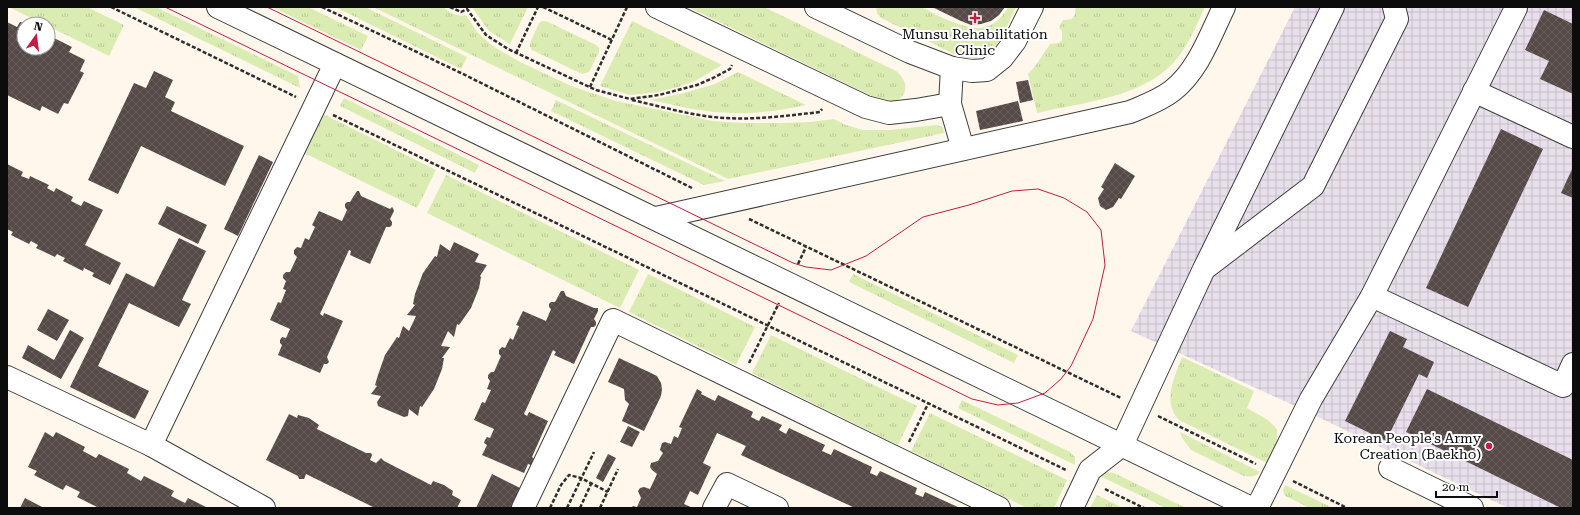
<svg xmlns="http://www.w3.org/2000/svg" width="1580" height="515" viewBox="0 0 1580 515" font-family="'Roboto Serif',serif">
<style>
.industrial{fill:url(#industrial-grid)}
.grass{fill:url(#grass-tufts)}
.building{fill:url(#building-cross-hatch)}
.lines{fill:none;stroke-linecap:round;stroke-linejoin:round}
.minor-casing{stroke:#3f3f3f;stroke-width:24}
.path{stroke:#2e2e2e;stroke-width:2.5;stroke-dasharray:4 2;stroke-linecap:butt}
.minor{stroke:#fff;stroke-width:22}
.tram{stroke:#c41c44;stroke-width:1}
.poi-dot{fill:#c41c44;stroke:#fff;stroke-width:1.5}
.labels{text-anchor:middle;stroke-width:4;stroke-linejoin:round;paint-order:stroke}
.poi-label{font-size:14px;fill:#0c0c0c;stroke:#fff}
</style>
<defs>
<pattern id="industrial-grid" width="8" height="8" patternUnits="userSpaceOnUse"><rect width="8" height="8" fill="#e8dfec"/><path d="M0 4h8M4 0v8" fill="none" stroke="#c6bec9"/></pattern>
<pattern id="grass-tufts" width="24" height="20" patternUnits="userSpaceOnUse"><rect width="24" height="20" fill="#dbecb2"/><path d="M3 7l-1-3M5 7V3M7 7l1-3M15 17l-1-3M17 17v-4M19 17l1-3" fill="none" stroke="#bbc998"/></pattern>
<pattern id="building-cross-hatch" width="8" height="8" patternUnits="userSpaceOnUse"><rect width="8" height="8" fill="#554a47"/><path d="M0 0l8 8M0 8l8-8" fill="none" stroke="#68605d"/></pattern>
</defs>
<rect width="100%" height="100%" fill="#fff7eb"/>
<path class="industrial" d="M1295 7H1573V508H1508L1293 405 1131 331Z"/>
<g class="grass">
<path d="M9 7H87L124 25 109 56 48 26V24H43Z"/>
<path d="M134 7H156L298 76 300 88Z"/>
<path d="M272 7H308L368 36 361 50Z"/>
<path d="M335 7H365L467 57 461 69Z"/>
<path d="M373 7H443C449 12 458 18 466 15L477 32 491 45 520 62 571 86 616 101 713 121 743 123H780L810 122 834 119 846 125 863 130H890L936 125 943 127 944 133 728 179Z"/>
<path d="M472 7H528L510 44 489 31Z"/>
<path d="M688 7H764L896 71C914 85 904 106 882 101Z"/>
<path d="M876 7C889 7 907 5 920 7 925 8 931 12 936 15 964 27 990 40 1008 7H1016C1003 33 996 64 960 57L881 18 877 13Z"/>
<path d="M1075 7H1205C1197 24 1190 41 1179 56 1149 97 1084 102 1037 113L1028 74 1036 65 1050 44 1059 43 1062 40V31L1059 28 1063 20 1072 19C1075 15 1076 12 1075 7Z"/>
<path d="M542 21H546L596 45 599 48V52L589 72 582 74 532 50 530 47V43L539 23Z"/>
<path d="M632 21 722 65 695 81 678 87 659 92 630 95 600 86Z"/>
<path d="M738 72 806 105C775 112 745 115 714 112 692 110 671 104 650 100L680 94 715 84Z"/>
<path d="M344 98 479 165 475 173 340 106Z"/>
<path d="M556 100 725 181 704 185 551 111Z"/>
<path d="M319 112 436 170 417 208 300 151Z"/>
<path d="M446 175 639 270 620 308 427 213Z"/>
<path d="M648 274 755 327 736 365 629 312Z"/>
<path d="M853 274 1018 355 1014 363 849 282Z"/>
<path d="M771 335 917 406 898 445 752 373Z"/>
<path d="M1182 357 1254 391 1247 408 1268 420 1277 429V440L1267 463 1179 420C1162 402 1174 378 1182 357Z"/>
<path d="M962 400 1070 452 1075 457V465L958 408Z"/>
<path d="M930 413 1067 480 1054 508H1027L911 451Z"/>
<path d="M1180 432 1260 472C1255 477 1251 477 1244 476L1191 450 1182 438Z"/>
<path d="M1105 472 1114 473 1186 508H1166L1100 476Z"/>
<path d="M1285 485 1333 508H1310L1285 496 1283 490Z"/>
<path d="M1097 495 1123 508H1090Z"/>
</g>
<g class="building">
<path d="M932 7H1005L999 15 991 21 981 24 971 25 961 21Z"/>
<path d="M1544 10 1573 24V94L1540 79 1549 61 1525 50Z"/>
<path d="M7 22 17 27 20 22 24 23V48H48V35L72 47 69 52 85 60 80 71 84 73 68 104 64 103 58 114 42 106 40 111 7 95Z"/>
<path d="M154 71 173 80 165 97 175 102 171 111 244 146 225 186 141 146 118 194 88 180 134 83 146 88Z"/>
<path d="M1028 80 1033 100 1020 103 1016 82Z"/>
<path d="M1018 101 1023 121 980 130 976 111Z"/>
<path d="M1501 129 1543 149 1468 307 1426 288Z"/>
<path d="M259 155 273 162 238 236 224 229Z"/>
<path d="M1115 163 1135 176 1121 199 1119 198 1113 207 1106 210 1100 206 1098 198 1104 189 1101 187Z"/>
<path d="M7 164 23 172 21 176 29 179 30 176 49 185 47 188 54 192 56 188 73 197 71 201 81 206 84 201 103 210 85 245 121 263 110 285 92 276 94 273 84 268 83 271 63 261 65 258 57 254 55 257 36 248 38 245 31 241 29 244 11 235 13 232 7 229Z"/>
<path d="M1573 167V198L1561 193Z"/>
<path d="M357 191H359L361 196 390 209 392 207 393 208 394 211 390 219 392 222V225L390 227H386L370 264 350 255 351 251 349 250 320 314 323 316 324 313 343 321 327 357 329 362 327 364H324L320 373 278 355 282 345 280 343V340L282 337 286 338 290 329 270 320 278 302 281 303 286 290 283 289 286 281 283 278V275L286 272H290L297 257 294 254V250L297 247 301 248 305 238 309 240 315 227 312 225 319 211 342 221 347 210 345 207V204L347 202H350Z"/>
<path d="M167 206 207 225 198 244 158 224Z"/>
<path d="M179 238 206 251 182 300 191 304 179 327 129 303 98 366 149 391 135 419 70 387 126 273 154 287Z"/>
<path d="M454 242 479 254 475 262 487 265 480 276 481 277 479 288 471 308 459 325 457 324 454 337 448 331 441 346 450 347 442 358H444L442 369 434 389 422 407 420 406 418 416 409 409 408 416 404 417 378 406 377 402 381 396 371 394 377 386 375 385 378 375 385 355 397 337 399 338 403 326 409 331 416 316 407 315 415 305 413 304 415 294 423 273 435 256 437 257 440 244 450 251Z"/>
<path d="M561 291H564L566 296 594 308H598V311L594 319 596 322V325L594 327H591L574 364 554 355 556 352 553 350 524 414 527 416 529 412 548 421 532 457 534 459V462L531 465 528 464 524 473 482 455 487 445 484 443 485 440 487 437 490 438 494 429 474 420 482 402 485 403 491 390 487 389 490 381 488 378V375L491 372H494L501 356 499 354V350L502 347 505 348 510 338 513 340 519 326 516 325 523 311 546 321 551 309 549 307V304L551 302H555Z"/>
<path d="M48 309 69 320 57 341 37 330Z"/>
<path d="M70 330 84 338 61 379 22 358 28 345 54 360Z"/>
<path d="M1390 331 1407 339 1403 347 1434 362 1427 378 1419 374 1386 441 1345 421Z"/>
<path d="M619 358 651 373 657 376 661 383 662 389 661 396 644 431 622 421 629 404 625 400 624 389 608 382Z"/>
<path d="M697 389 702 392 701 394 715 401 718 395 753 412 751 417 759 421 762 416 782 425 779 430 786 434 789 428 825 445 822 451 831 455 834 449 872 467 870 473 877 476 880 471 917 488 915 494 923 497 925 492 960 508H855L741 455 746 446 717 433 703 463 711 467 698 495 690 491 684 504 693 508H631L633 506 637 507 641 498 638 491 640 488 644 487 650 489 657 474 652 470 650 467 651 463 658 461 663 453 660 450 662 443 665 442 671 444 674 436 678 438 682 428 679 427Z"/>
<path d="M1427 389 1573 460V508H1561L1406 432Z"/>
<path d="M289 414 297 418 298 415 309 418 319 425 317 429 366 453H371L372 455 370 460 376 463 381 458 384 461 431 485 433 481 444 485 453 491 452 495 461 500 457 508H375L306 474 304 479H299L298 476 266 460Z"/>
<path d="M628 426 640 432 632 447 620 442Z"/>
<path d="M45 432 53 437 56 432 85 447 83 451 96 458 99 454 129 469 127 473 141 481 144 476 174 491 171 496 185 503 188 498 208 508H99L77 497 80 492 66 485 63 490 34 475 37 471 28 467Z"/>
<path d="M608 454 616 458 603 482 596 478Z"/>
<path d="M492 474 526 491 517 508H476Z"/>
<path d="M25 498 44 508H20Z"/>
</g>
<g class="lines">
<g class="minor-casing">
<g id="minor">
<path d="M218 7 1251 508"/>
<path d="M657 7 866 107 889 113 916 110 950 104"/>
<path d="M816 7 910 52 952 68 972 71 987 70 1002 58 1015 41 1032 7"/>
<path d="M952 68 950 104 963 149"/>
<path d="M1474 91 1573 137"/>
<path d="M656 218 1130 112C1144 106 1159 101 1172 91 1198 71 1210 36 1224 7"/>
<path d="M1208 266 1313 186 1397 19 1394 7"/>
<path d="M1372 296 1563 386 1573 364"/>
<path d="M7 377 151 445 264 508"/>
<path d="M151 445 335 64"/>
<path d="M1390 468 1472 508"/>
<path d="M523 508 613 320 999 508"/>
<path d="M714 508 727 484 777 508"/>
<path d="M1072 508 1090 470 1122 445 1204 269 1333 7"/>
<path d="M1257 508 1311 399 1372 296 1516 8"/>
</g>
</g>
<g class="path">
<path d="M111 7 296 97"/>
<path d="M322 7 461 73 692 188"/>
<path d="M450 7 461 12 467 9 486 35 508 49 596 90 630 99 659 95 697 85 713 78 730 69 732 65"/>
<path d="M543 7 612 40"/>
<path d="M516 53 538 7"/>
<path d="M590 87 627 7"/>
<path d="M632 100C659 106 686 114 713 117 749 121 784 116 820 112L822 109"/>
<path d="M333 115 1066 470"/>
<path d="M749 219 1121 398"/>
<path d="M798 264 806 247"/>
<path d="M749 363 779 303"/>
<path d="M1158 416 1256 464"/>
<path d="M909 442 928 404"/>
<path d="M1293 481 1347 508"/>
<path d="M1105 489 1144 508"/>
<path d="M550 508 561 485 569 475 581 478 608 492"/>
<path d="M567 508 594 452"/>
<path d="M580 508 591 484"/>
<path d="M600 508 618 469"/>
</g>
<use href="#minor" class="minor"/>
<path class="tram" d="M165 7 972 399 998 405 1018 403 1045 393 1061 379 1071 366 1093 319 1105 265 1101 230 1087 212 1064 198 1038 189 1012 191 969 205 923 217 866 256 831 270 806 267 793 263 267 7"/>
</g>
<g class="poi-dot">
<path d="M973 12h4v4h4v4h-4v4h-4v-4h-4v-4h4z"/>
<circle cx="1489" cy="446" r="4"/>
</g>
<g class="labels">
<g class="poi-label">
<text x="975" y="39">Munsu Rehabilitation<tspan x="975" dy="16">Clinic</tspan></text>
<text x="1481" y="443" text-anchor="end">Korean People's Army<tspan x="1481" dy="16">Creation (Baekho)</tspan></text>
</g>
</g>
<rect width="1580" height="515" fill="none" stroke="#0c0c0c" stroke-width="16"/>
<g transform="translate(36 36) rotate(14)"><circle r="19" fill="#ffffff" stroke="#9e9e9e"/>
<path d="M0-3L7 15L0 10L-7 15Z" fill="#c41c44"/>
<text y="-6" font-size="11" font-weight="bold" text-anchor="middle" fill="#0c0c0c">N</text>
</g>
<path d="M1436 491v6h61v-6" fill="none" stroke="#0c0c0c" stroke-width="2"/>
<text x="1442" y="491" font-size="12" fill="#0c0c0c" stroke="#ffffff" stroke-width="3" paint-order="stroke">20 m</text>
</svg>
